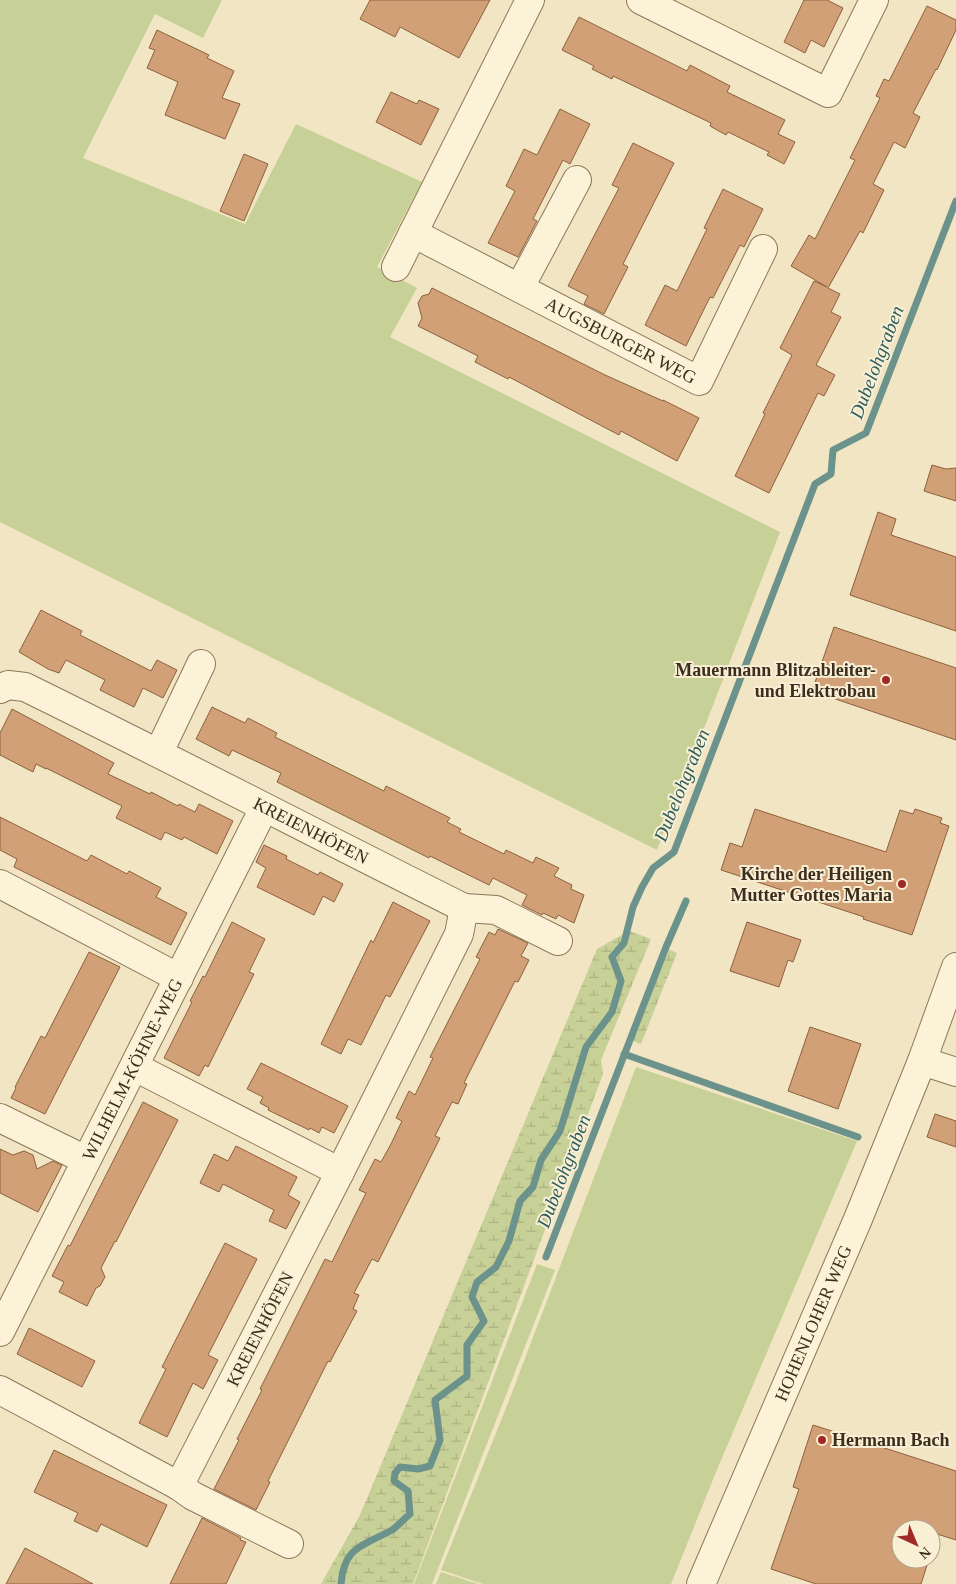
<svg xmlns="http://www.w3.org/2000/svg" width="956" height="1584" viewBox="0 0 956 1584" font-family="Georgia,serif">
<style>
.green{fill:#c7d096}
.wetland{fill:url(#wetland-marsh)}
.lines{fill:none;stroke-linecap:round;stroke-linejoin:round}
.stream{stroke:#6b938b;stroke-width:7}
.building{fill:#d1a077;stroke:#8e603d}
.street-casing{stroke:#8d7759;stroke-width:30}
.street{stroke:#fbf2d7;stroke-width:28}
.poi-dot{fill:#a02925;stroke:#f8efd4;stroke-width:2}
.labels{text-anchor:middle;stroke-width:4;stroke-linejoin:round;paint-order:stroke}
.street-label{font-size:18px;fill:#3c2d1e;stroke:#f8efd4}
.poi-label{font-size:18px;font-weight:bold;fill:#3c2d1e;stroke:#f8efd4;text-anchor:end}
.water-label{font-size:19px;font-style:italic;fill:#2c5c5b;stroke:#f8efd4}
</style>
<defs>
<pattern id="wetland-marsh" width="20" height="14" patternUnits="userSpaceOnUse" patternTransform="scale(1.25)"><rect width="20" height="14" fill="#c7d096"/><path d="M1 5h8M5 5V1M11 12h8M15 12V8" fill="none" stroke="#acb381"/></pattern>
</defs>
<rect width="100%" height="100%" fill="#f1e5c3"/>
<g class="green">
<path d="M0 0H222L203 38 155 14 83 158 245 224 296 124 422 182 377 267 417 288 390 337 780 532 657 850 0 522Z"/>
<path d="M636 1067 857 1141 716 1472 671 1584H483L441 1570 508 1403Z"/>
<path d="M537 1264 555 1270 432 1584H414Z"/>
<path d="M441 1572 478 1584H436Z"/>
</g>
<g class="wetland">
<path d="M629 931 651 939 601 1060 603 1074 413 1584H321L360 1515 597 949Z"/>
<path d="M664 947 677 953 641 1044 628 1039Z"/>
</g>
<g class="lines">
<g class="stream">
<path d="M624 1054 858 1137"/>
<path d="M546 1257 666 947 686 901"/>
<path d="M341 1584C344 1546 363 1546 392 1530 398 1526 404 1519 410 1514L408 1491 394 1481 395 1473 400 1467 418 1469 430 1466 440 1440 435 1400 467 1376V1345L484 1321 472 1297 477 1282 496 1267 509 1241 520 1201 533 1187 541 1160 560 1131 586 1047 612 1012 621 981 612 957 624 943 633 907 642 887 653 868 674 852 815 484 831 474 833 450 866 433 956 201"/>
</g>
</g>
<g class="building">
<path d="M370 0H490L459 58 400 27 395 37 360 19Z"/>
<path d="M804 0H827L843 8 824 47 811 40 805 53 784 42Z"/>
<path d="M927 6 956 20V30L937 70 936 69 913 113 920 117 905 148 894 142 873 184 884 190 863 233 860 231 828 288 840 294 831 312 841 317 816 365 835 375 824 396 818 393 769 493 735 476 765 414 763 413 792 355 780 348 814 281 827 287 791 266 809 235 815 239 855 160 850 158 880 98 876 96 884 79 889 81Z"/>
<path d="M579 17 687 71 690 65 730 86 727 92 785 120 778 134 795 142 784 164 767 155 769 152 728 132 726 135 710 126 711 123 613 76 612 79 592 69 594 66 562 50Z"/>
<path d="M157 30 209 55 207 58 234 71 222 98 240 104 225 139 165 115 178 82 147 68 155 50 149 48Z"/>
<path d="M391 92 417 104 419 100 439 109 421 145 376 122Z"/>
<path d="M560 109 590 124 570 164 563 160 533 219 537 221 518 257 488 243 515 191 506 186 524 149 537 155Z"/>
<path d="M633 143 674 163 623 264 628 267 604 314 584 304 588 296 568 286 619 188 612 185Z"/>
<path d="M244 154 268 164 244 221 220 211Z"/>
<path d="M723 189 763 209 744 247 740 245 713 298 710 297 686 346 645 325 665 285 677 291 707 229 704 228Z"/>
<path d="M432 288 605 375 663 401V400L699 418 677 461 621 431 619 435 509 377 508 379 475 362 478 356 418 326 422 318 418 303 422 296 429 294Z"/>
<path d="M932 465 946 469 956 468V501L924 491Z"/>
<path d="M878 512 896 519 891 535 956 557V631L850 595Z"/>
<path d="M41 610 82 631 80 635 151 671 157 660 177 670 163 698 143 688 134 707 100 690 105 680 66 660 59 673 48 669 19 652Z"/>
<path d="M834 627 956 668V740L812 691Z"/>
<path d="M212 707 245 723 248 718 277 733 275 737 384 791 386 786 450 818 447 822 461 829 459 832 504 854 506 850 533 863 536 857 559 868 554 876 572 885 571 889 584 895 574 923 558 915 556 919 543 913 542 915 522 905 527 895 493 878 489 885 430 856 429 858 277 782 281 773 232 750 229 756 196 739Z"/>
<path d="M12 709 114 763 108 774 150 794 151 792 178 806 179 804 195 812 199 804 233 821 217 854 184 837 182 840 165 832 161 840 116 818 122 806 46 768V769L36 764 33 772 0 755V733Z"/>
<path d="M755 809 886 852 900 810 913 814 915 809 942 818 940 823 949 826 912 935 863 919 864 917 721 870 730 843 742 847Z"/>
<path d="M0 817 87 861 91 855 127 874 129 871 161 888 156 897 187 913 171 945 14 867 17 859 0 850Z"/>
<path d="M264 845 287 856 286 859 318 875 320 872 343 884 334 902 323 896 314 915 257 887 266 868 256 862Z"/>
<path d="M393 902 430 921 390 997 386 995 361 1045 348 1039 341 1054 321 1044 371 940 373 943Z"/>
<path d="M232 922 265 939 249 972 254 974 208 1067 205 1065 199 1076 164 1058 192 1002 190 1001 203 976 205 977Z"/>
<path d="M747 922 801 940 793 962 788 960 779 987 730 971Z"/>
<path d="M498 929 528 943 521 956 529 960 518 982 515 981 464 1083 467 1084 458 1104 452 1102 435 1136 440 1138 378 1262 372 1259 354 1293 359 1295 353 1309 357 1311 330 1362 328 1361 268 1481 270 1482 256 1510 214 1489 239 1440 237 1439 262 1390 260 1389 325 1259 332 1262 361 1203 366 1193 359 1190 375 1159 381 1162 391 1144 402 1121 396 1118 409 1091 415 1095 433 1058 430 1057 480 959 476 957 489 932 495 935Z"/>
<path d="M89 952 120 967 45 1114 11 1098 16 1088 15 1087 41 1036 45 1038Z"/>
<path d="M810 1027 861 1044 838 1109 788 1091Z"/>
<path d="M261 1063 348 1106 334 1133 322 1127 319 1133 310 1128 309 1130 268 1110 269 1108 260 1103 263 1097 247 1089Z"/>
<path d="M143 1102 178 1120 124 1226 116 1242 115 1241 101 1268 105 1277 100 1286 96 1288 87 1306 59 1292 64 1282 52 1276 68 1245 70 1246Z"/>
<path d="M935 1114 956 1121V1147L927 1137Z"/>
<path d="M236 1146 297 1177 288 1195 300 1202 286 1229 269 1221 274 1210 223 1184 219 1192 200 1183 214 1154 228 1161Z"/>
<path d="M0 1149 13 1155 24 1151 33 1155 37 1169 53 1161 62 1165 38 1212 0 1193Z"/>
<path d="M225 1243 257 1259 208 1355 218 1360 203 1389 193 1383 167 1437 139 1423 166 1369 162 1367Z"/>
<path d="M29 1328 95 1361 82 1387 17 1354Z"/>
<path d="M813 1425 956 1471V1540L937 1534 931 1554V1529H901V1559H929L921 1584H816L771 1569 799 1489 793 1487Z"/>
<path d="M54 1450 167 1505 147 1547 101 1524 97 1532 74 1521 78 1513 34 1492Z"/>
<path d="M202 1518 241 1538 240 1540 246 1542 226 1584H170Z"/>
<path d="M25 1548 67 1570 93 1584H6Z"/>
</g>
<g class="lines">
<g class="street-casing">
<g id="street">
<path d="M641 0 828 93 874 0"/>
<path id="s1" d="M413 233 699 381 763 249"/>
<path d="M396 267 530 0"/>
<path d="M520 287 577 180"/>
<path id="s2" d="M0 689 8 685 25 687C172 759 318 835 464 908L459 934 340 1172 179 1486 0 1390"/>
<path d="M159 752 201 664"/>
<path d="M0 884 179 978"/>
<path d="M464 908 496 910 558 941"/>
<path d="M956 967 922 1061 956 1072"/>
<path d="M135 1067 340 1172"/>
<path d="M0 1118 86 1160"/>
<path id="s3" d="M0 1332 264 808"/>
<path d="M179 1486 193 1496 289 1544"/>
<path id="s4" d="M701 1584 858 1219 922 1061"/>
</g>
</g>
<use href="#street" class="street"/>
</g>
<g class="poi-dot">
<circle cx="886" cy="680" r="5"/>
<circle cx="902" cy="884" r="5"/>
<circle cx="822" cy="1440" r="5"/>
</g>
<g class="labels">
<g class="street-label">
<text dy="6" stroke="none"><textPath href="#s1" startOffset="234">AUGSBURGER WEG</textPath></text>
<text dy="6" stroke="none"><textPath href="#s2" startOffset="346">KREIENHÖFEN</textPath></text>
<text dy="6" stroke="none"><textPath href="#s3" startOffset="294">WILHELM-KÖHNE-WEG</textPath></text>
<text dy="6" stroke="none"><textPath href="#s4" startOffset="284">HOHENLOHER WEG</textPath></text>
<text transform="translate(260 1329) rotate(-63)" y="6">KREIENHÖFEN</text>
</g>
<g class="poi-label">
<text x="876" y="676">Mauermann Blitzableiter-<tspan x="876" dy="21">und Elektrobau</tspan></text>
<text x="892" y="880">Kirche der Heiligen<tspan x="892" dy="21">Mutter Gottes Maria</tspan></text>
<text x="832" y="1446" text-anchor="start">Hermann Bach</text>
</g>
<g class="water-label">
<text transform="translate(876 362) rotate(-69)" y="7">Dubelohgraben</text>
<text transform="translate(681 785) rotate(-68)" y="7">Dubelohgraben</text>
<text transform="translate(563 1171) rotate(-69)" y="7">Dubelohgraben</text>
</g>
</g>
<g transform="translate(916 1544) rotate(136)"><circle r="24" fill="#f8efd4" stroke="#ada18b"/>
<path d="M0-4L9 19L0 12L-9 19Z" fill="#a02925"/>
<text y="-8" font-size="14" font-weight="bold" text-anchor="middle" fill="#3c2d1e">N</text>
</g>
</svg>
